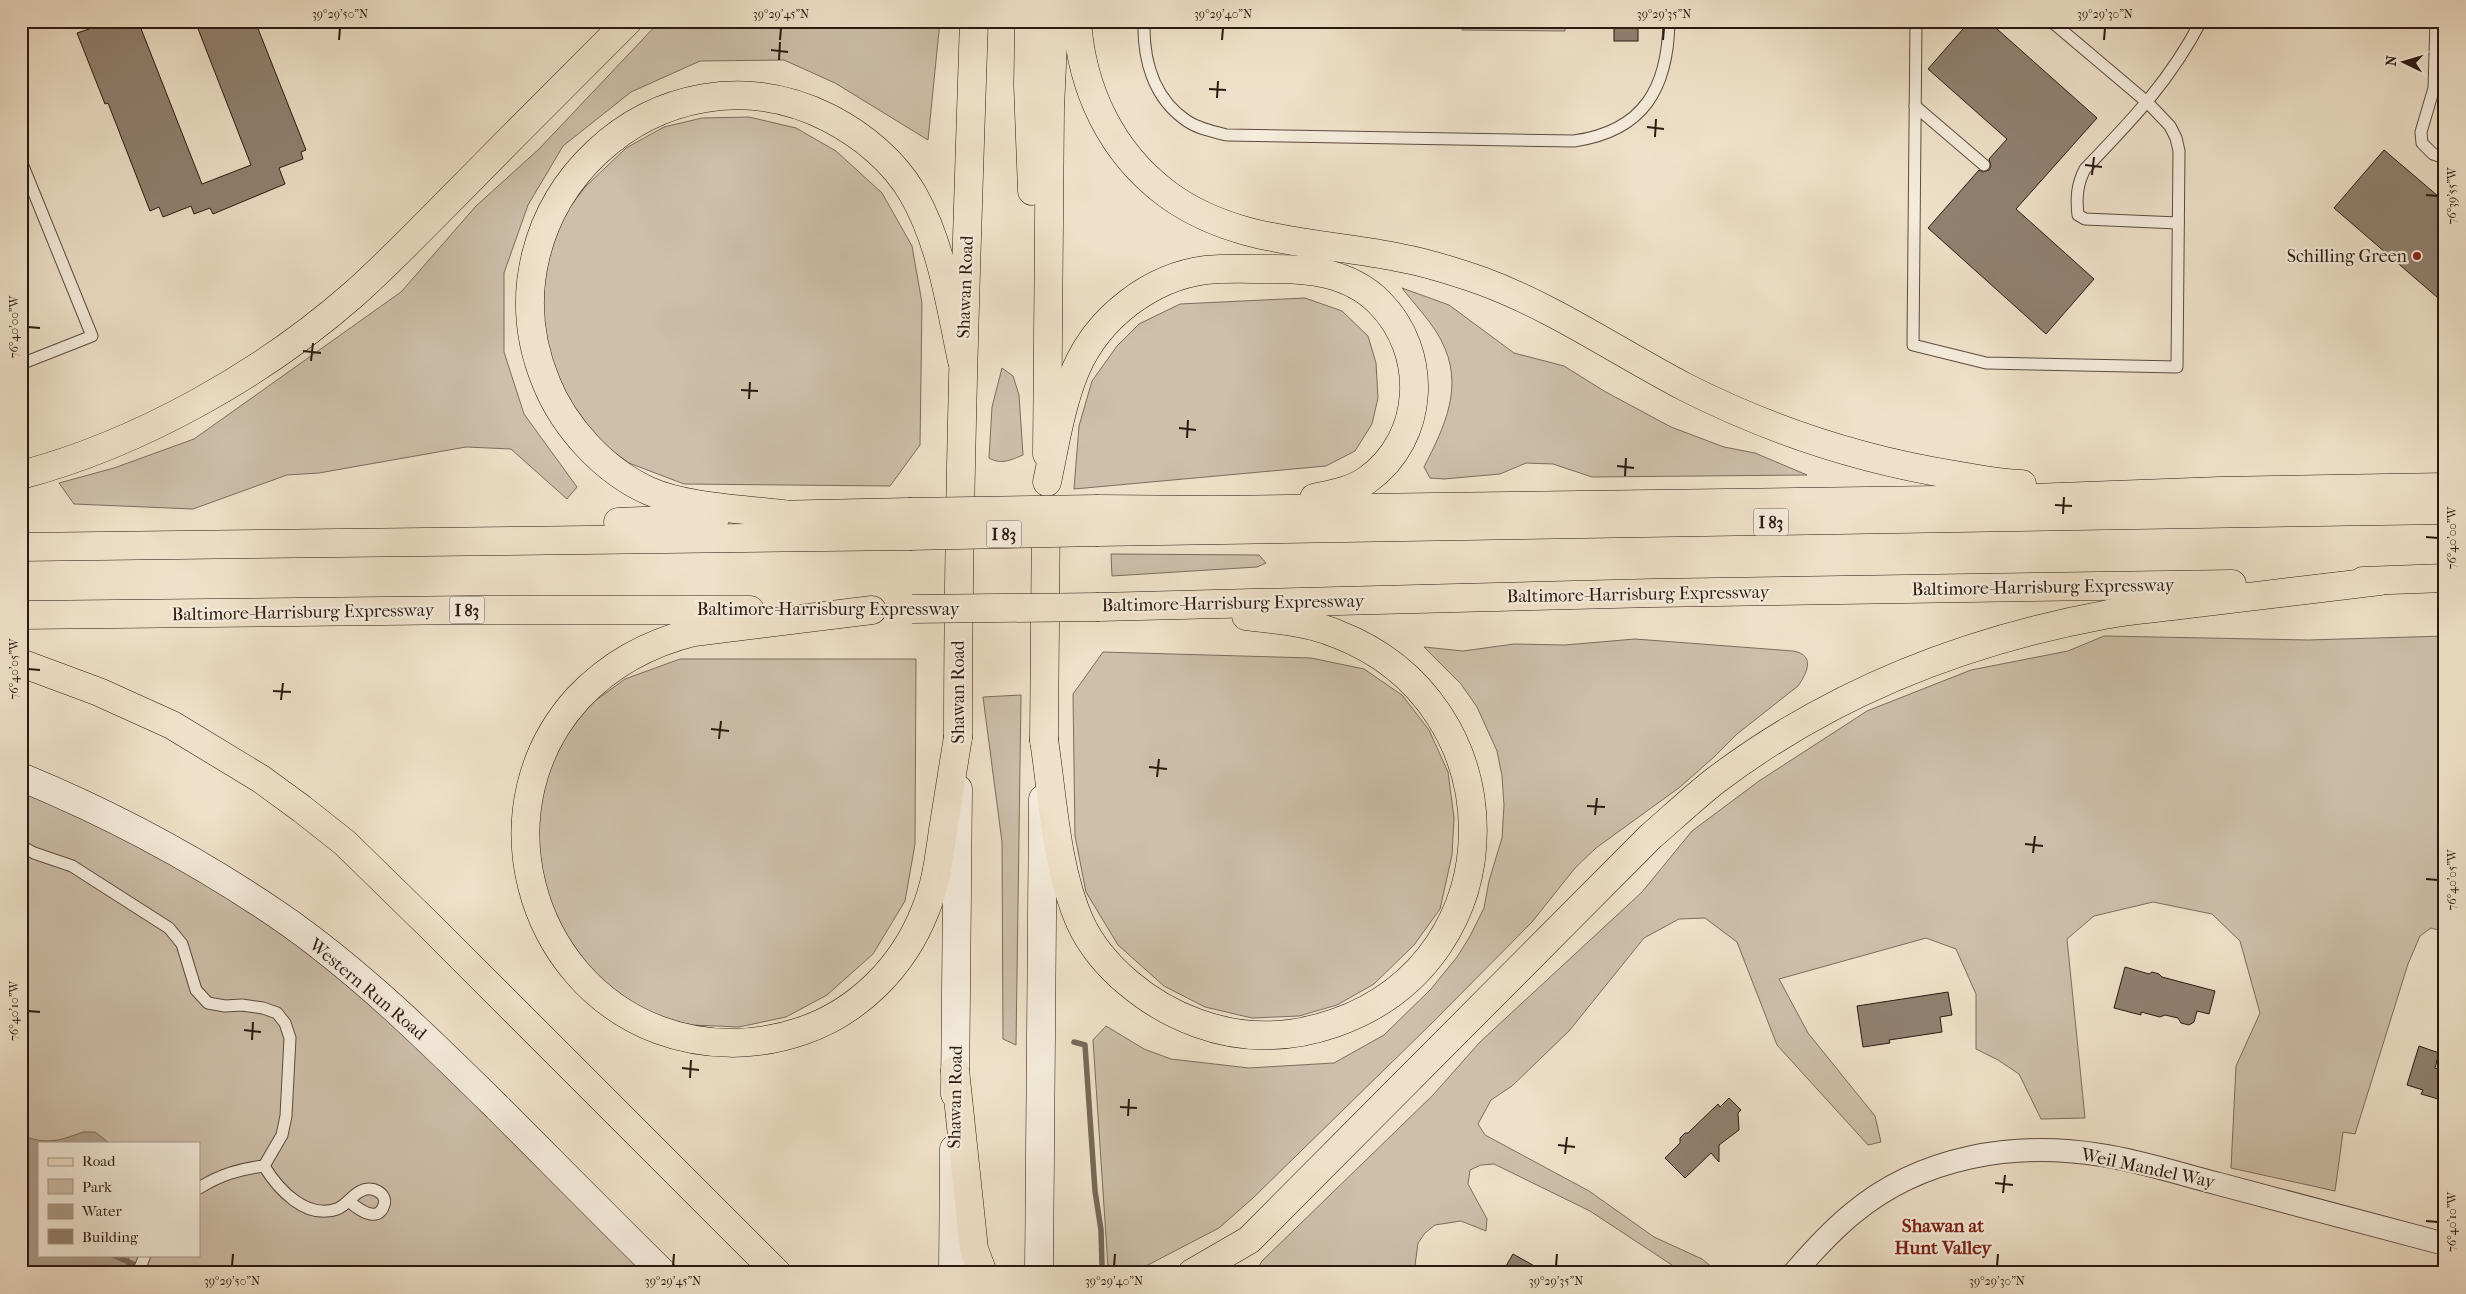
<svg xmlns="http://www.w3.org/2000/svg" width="2466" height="1294" viewBox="0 0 2466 1294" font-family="'IM FELL French Canon',serif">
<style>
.green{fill:#cebfaa;stroke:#7c6c5e;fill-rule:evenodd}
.water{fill:#ac9d8a;stroke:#78685a}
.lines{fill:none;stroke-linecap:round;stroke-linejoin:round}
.stream{stroke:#78685a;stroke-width:5.5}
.building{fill:#918171;stroke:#2b1911}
.lane-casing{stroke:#5c4b3f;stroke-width:13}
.street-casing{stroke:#5c4b3f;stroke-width:24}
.secondary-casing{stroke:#2b1911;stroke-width:29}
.primary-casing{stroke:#2b1911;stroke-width:29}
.highway-casing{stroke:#2b1911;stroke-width:29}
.lane{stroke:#f5ecdc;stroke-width:11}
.street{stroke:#f5ecdc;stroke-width:22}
.secondary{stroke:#f5ecdc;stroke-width:28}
.primary{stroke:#efe1c9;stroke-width:28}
.highway{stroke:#efe1c9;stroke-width:28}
.highway-bridge-casing{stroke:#2b1911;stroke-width:29;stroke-linecap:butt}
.highway-bridge{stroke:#efe1c9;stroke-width:28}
.ticks{fill:none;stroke:#2b1911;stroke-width:2}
.poi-dot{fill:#8f2418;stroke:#f5ecdc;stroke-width:2}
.labels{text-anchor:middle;stroke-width:4.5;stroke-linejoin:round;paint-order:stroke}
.shield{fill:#f5ecdc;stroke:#68584e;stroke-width:1}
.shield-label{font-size:16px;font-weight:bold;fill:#2b1911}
.poi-label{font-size:18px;fill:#2b1911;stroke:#f5ecdc;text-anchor:end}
.street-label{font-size:18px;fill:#2b1911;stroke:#f5ecdc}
.neighbourhood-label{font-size:19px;font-weight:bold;fill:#7a1f14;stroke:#f5ecdc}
.neatline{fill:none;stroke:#2b1911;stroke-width:2}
.ticks-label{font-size:12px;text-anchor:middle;fill:#2b1911}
</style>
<rect width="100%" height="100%" fill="#efe1c9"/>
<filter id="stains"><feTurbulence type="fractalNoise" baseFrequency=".004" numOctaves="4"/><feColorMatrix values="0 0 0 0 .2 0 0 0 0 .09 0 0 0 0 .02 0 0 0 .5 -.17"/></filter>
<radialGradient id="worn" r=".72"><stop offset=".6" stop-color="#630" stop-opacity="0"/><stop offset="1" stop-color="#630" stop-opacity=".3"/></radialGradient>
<g class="green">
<path d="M660 21H940L928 140 835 83 784 60 700 61 631 92 563 146 528 205 504 273V352L524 414 577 487 567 499 511 449 466 447 319 473 287 475 193 509 74 504 59 483 114 468 194 439 401 292 476 206 539 149Z"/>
<path d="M1462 21H1566L1565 31 1462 30Z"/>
<path d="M749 117 796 128 836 151 882 193 912 246 922 303 920 445 890 486 684 484 629 463 592 436 566 401 547 358 543 312 545 275 558 222 586 186 626 148 664 127 702 118Z"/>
<path d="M1402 288 1449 305 1514 353 1564 366 1604 391 1671 427 1724 447 1755 453 1807 475 1592 477 1553 464 1526 463 1500 474 1444 479 1430 478 1424 467C1445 426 1465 385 1441 340 1431 321 1415 305 1402 288Z"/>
<path d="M1305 298 1342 311 1368 336 1376 363 1378 398 1372 424 1355 451 1326 466 1074 489 1079 426 1092 381 1117 346 1139 324 1180 304Z"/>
<path d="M1002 368 1013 376 1019 395 1023 455C1011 460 1001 465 989 458L992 407Z"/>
<path d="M1111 554 1259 555 1266 563 1257 567 1112 576Z"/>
<path d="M2104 636 2308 640 2445 636V932L2431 928 2420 936 2408 964 2355 1134 2343 1132 2335 1191 2231 1168 2236 1066 2260 1013 2240 941 2212 914 2153 902 2094 916 2067 939 2085 1118 2041 1119 2019 1074 1998 1060 1976 1049V994L1956 949 1926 938 1779 979 1808 1033 1875 1116 1881 1142 1868 1145 1777 1045 1737 942 1705 918 1679 919 1644 938 1569 1031 1512 1086 1491 1100 1478 1124 1485 1135 1589 1191 1654 1237 1702 1259 1713 1268 1714 1273H1684L1590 1211 1494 1164 1481 1165 1470 1170 1468 1184 1487 1219 1486 1231 1461 1221 1435 1225 1425 1233 1418 1243 1414 1273H1255L1262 1261 1433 1095 1480 1042 1642 892 1692 831 1759 781 1867 711 1971 670 2068 651Z"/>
<path d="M1635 639 1793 651C1816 655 1807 673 1798 686L1737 734 1714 757 1680 787 1596 848 1575 868 1532 922 1433 1022 1253 1198 1219 1228 1144 1267H1108L1093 1040 1106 1026 1144 1049 1171 1059 1249 1068 1334 1063 1384 1035 1431 989 1457 957 1469 938 1484 908 1489 881 1502 838 1504 805 1502 776 1497 751 1477 707 1461 684 1424 647 1463 651 1514 644 1565 645Z"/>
<path d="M1103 652 1311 658 1364 669 1402 695 1429 730 1448 772 1454 818 1452 855 1440 909 1414 945 1374 984 1337 1005 1299 1016 1252 1018 1205 1007 1164 986 1118 945 1086 892 1075 836 1073 694Z"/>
<path d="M680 659H916L915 844 905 901 873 954 827 995 786 1017 739 1027 692 1025 654 1016 617 994 577 956 550 920 536 829 542 783 560 741 588 706 625 679Z"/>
<path d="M1021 695 1016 1045 1003 1039 1002 842 983 697Z"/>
<path d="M21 788 86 816 273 923 412 1038 649 1273H21ZM39 1143H199V1255H39Z"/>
</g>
<path class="water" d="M83 1132H95L109 1143H39V1255H130L125 1273H21V1135C46 1145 59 1141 83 1132Z"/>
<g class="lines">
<g class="stream">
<path d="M1074 1042 1085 1045 1095 1191 1101 1230 1102 1266"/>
<path d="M113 1255 153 1273"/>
</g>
</g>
<g class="building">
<path d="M87 21H138L202 184 251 165 195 21H255L306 150 301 152 303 159 279 168 285 184 213 214 210 208 194 214 191 206 163 217 159 207 150 211 108 103 105 104 77 33 89 29Z"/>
<rect x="1614" y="21" width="24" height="20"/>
<path d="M1970 21H1988L2097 118 2016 209 2094 279 2046 334 1928 228 1979 170 1983 172 1989 170 1991 166 1989 159 2007 139 1928 69Z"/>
<path d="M2384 150 2445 202V304L2334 208Z"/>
<path d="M2125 967 2149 974 2152 972 2159 974 2162 977 2215 991 2209 1014 2197 1011 2194 1022 2189 1025 2181 1023 2178 1018 2165 1015 2160 1017 2141 1012V1015L2114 1008Z"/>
<path d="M1948 992 1952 1015 1940 1017 1942 1032 1889 1040 1890 1043 1863 1047 1857 1006Z"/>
<path d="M2419 1046 2439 1053 2435 1068 2445 1071V1101L2421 1094 2423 1090 2407 1085Z"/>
<path d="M1729 1098 1741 1110 1738 1113 1739 1130 1719 1145V1162L1711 1153 1685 1178 1665 1158 1680 1143V1138L1685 1133H1688L1718 1104 1720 1107Z"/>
<path d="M1513 1254 1547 1273H1517L1506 1266Z"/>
</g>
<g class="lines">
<g class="lane-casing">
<g id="lane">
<path d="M1144 21C1143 59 1153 98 1187 121 1199 129 1214 132 1227 135L1574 141C1644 131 1668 88 1669 21"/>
<path d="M1916 21 1913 345 1986 363 2177 367 2179 151 2176 138 2170 126 2148 103 2051 21"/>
<path d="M2436 21 2434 88 2421 132 2422 143 2433 154 2445 158"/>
<path d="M1915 106 1984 165"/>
<path d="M21 161 92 336 21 364"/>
<path d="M2178 223 2085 219 2078 215C2076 198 2077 184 2085 169 2131 121 2170 81 2201 21"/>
<path d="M21 846 34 853 72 866 169 928 182 944 196 990 208 1003 225 1006 242 1005 263 1008 277 1013 285 1023 290 1038 286 1116 282 1135 264 1166C239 1169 220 1175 199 1188"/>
<path d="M264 1166C278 1189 306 1220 337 1209 347 1205 352 1195 361 1191 371 1185 388 1193 384 1205 378 1224 358 1209 350 1202"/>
<path d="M138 1273 145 1255"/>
</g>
</g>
<g class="street-casing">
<path id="street" d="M1794 1273C1812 1252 1830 1232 1852 1214 1921 1156 2014 1141 2101 1155 2141 1161 2180 1174 2219 1184 2294 1204 2369 1224 2445 1244"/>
</g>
<g class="secondary-casing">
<g id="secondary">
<path d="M21 777C111 814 197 860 278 915 358 970 428 1039 497 1107 552 1162 607 1218 663 1273"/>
<path d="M955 1094 958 789"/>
<path d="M953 1273 954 1149"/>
<path d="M1039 1273 1043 799"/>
</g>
</g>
<g class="primary-casing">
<g id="primary">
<path d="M1029 21 1028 85 1032 191"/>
<path d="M1047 454 1050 108 1054 21"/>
<path d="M958 737C958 499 966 260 974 21"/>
<path d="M1044 740 1046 509"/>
</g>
</g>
<g class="highway-casing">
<g id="highway">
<path d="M1077 21C1082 90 1111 152 1167 194 1236 245 1321 241 1401 258 1429 263 1456 272 1482 281 1553 307 1618 352 1685 387 1770 430 1861 460 1955 475 1977 479 1999 483 2022 484"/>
<path d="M21 475C139 444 263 374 354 294 391 261 425 225 459 191 515 134 571 78 628 21"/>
<path d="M1047 482C1055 445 1061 404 1076 369 1098 318 1150 277 1206 270 1226 268 1247 269 1266 269 1306 268 1349 272 1379 302 1429 352 1426 438 1367 480 1351 491 1332 494 1314 498"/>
<path d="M1098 509 1216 510 2008 499 2220 491 2445 487"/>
<path d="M771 515 909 512"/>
<path d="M789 515C746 509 688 508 649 491 604 471 564 427 546 382 474 207 659 32 829 118 862 135 894 161 913 194 942 245 950 305 962 361"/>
<path d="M618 522 715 518"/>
<path d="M1098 532 2445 510"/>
<path d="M21 547 909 536"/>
<path d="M2363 581 2445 578"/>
<path d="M1099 607 1653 593 2232 584"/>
<path d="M872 610 694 632C649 643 610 664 578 698 480 805 526 980 659 1030 705 1047 755 1047 802 1031 858 1012 903 967 925 911 936 885 939 858 943 830 948 799 953 768 958 737"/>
<path d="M21 615 470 610H750"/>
<path d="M21 663 99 692 172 725 261 779 302 809 345 843 432 928 777 1273"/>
<path d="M1044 740C1053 799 1056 868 1080 922 1101 968 1150 1006 1197 1023 1243 1040 1289 1039 1335 1023 1520 958 1517 703 1337 634 1308 622 1277 620 1246 616"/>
<path d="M955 1070 974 1249 983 1273"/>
<path d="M1192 1273 1249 1240 1650 837C1672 818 1693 798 1716 780 1830 694 1964 641 2104 615 2132 609 2162 608 2190 604 2254 596 2317 589 2380 581"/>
</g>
</g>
<use href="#lane" class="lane"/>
<use href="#street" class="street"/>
<use href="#secondary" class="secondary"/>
<use href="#primary" class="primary"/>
<use href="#highway" class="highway"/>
<g class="highway-bridge-casing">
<g id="highway-bridge">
<path d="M909 512 1098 509"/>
<path d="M909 536 1098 532"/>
<path d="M912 609 1099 607"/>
</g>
</g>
<use href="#highway-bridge" class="highway-bridge"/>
</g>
<path class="ticks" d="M339 40 340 28M780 40 781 28M1222 40 1223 28M1663 40 1664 28M2104 40 2105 28M771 50 788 52M779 60 780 42M1209 89 1226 90M1217 98 1218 81M1647 127 1664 129M1655 137 1656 119M2085 165 2102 167M2092 175 2094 157M2426 195 2438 196M28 327 40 328M303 351 321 353M311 361 313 343M741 390 758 391M749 399 750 382M1179 428 1196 430M1187 438 1188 420M1617 466 1634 468M1625 476 1626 458M2055 505 2072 506M2063 514 2064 497M2426 537 2438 538M28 669 40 670M273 691 291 692M281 700 283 683M711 729 729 731M719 739 721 721M1149 767 1167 769M1157 777 1159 759M1587 806 1605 807M1595 815 1597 798M2025 844 2043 846M2033 853 2035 836M2426 879 2438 880M28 1011 40 1012M244 1030 261 1032M252 1040 253 1022M682 1068 699 1070M690 1078 691 1060M1120 1107 1137 1108M1128 1116 1129 1099M1558 1145 1575 1147M1565 1154 1567 1137M1995 1183 2013 1185M2003 1193 2005 1175M2426 1221 2438 1222M232 1266 233 1254M673 1266 674 1254M1114 1266 1115 1254M1556 1266 1557 1254M1997 1266 1998 1254"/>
<circle class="poi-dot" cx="2417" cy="256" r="5"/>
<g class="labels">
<g class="shield">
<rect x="1753.5" y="508.5" width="35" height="27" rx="4"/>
<rect x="986.5" y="520.5" width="35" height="27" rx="4"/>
<rect x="449.5" y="596.5" width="35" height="27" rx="4"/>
</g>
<g class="shield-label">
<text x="1771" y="528">I 83</text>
<text x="1004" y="540">I 83</text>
<text x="467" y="616">I 83</text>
</g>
<g class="poi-label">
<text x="2407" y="262">Schilling Green</text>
</g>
<g class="street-label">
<text transform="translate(965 287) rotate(-88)" y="6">Shawan Road</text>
<text transform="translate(2043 587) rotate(-1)" y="6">Baltimore-Harrisburg Expressway</text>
<text transform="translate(1638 594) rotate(-1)" y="6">Baltimore-Harrisburg Expressway</text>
<text transform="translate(1233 603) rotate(-1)" y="6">Baltimore-Harrisburg Expressway</text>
<text x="828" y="615">Baltimore-Harrisburg Expressway</text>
<text transform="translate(303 612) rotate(-1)" y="6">Baltimore-Harrisburg Expressway</text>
<text transform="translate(958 692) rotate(-90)" y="6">Shawan Road</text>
<text transform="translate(368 989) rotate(40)" y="6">Western Run Road</text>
<text transform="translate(955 1097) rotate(-89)" y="6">Shawan Road</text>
<text transform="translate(2148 1168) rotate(12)" y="6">Weil Mandel Way</text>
</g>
<g class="neighbourhood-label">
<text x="1943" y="1232">Shawan at<tspan x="1943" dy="22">Hunt Valley</tspan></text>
</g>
</g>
<rect width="2466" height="1294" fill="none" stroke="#efe1c9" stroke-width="55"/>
<rect x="38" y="1142" width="162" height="115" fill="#f5ecdc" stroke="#a4988b"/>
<rect x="48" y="1158" width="25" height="8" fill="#efe1c9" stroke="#a4988b"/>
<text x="82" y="1166" font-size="15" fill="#2b1911">Road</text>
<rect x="48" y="1179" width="25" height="15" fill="#cebfaa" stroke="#a4988b"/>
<text x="82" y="1192" font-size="15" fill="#2b1911">Park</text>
<rect x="48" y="1204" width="25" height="15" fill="#ac9d8a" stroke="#a4988b"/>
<text x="82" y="1216" font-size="15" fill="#2b1911">Water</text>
<rect x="48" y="1229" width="25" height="15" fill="#918171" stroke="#a4988b"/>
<text x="82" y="1242" font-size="15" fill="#2b1911">Building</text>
<g transform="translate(2404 62) rotate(275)" stroke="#f5ecdc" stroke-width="4" paint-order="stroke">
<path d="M0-4L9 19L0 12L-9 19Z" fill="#2b1911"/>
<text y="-8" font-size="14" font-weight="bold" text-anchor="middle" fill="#2b1911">N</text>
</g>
<rect x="28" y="28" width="2410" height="1238" class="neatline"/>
<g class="ticks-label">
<text x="340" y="18">39°29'50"N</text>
<text x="781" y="18">39°29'45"N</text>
<text x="1223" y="18">39°29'40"N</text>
<text x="1664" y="18">39°29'35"N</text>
<text x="2105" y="18">39°29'30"N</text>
<text transform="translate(2452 196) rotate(-90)" y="4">76°39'55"W</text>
<text transform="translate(14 327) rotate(-90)" y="4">76°40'00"W</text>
<text transform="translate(2452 538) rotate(-90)" y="4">76°40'00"W</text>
<text transform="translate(14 669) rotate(-90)" y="4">76°40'05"W</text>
<text transform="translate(2452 880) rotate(-90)" y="4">76°40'05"W</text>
<text transform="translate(14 1011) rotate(-90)" y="4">76°40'10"W</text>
<text transform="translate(2452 1222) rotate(-90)" y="4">76°40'10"W</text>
<text x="232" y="1285">39°29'50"N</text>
<text x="673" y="1285">39°29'45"N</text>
<text x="1114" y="1285">39°29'40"N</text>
<text x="1556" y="1285">39°29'35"N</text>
<text x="1997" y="1285">39°29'30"N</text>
</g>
<rect width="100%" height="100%" filter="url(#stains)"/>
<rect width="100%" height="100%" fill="url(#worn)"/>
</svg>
